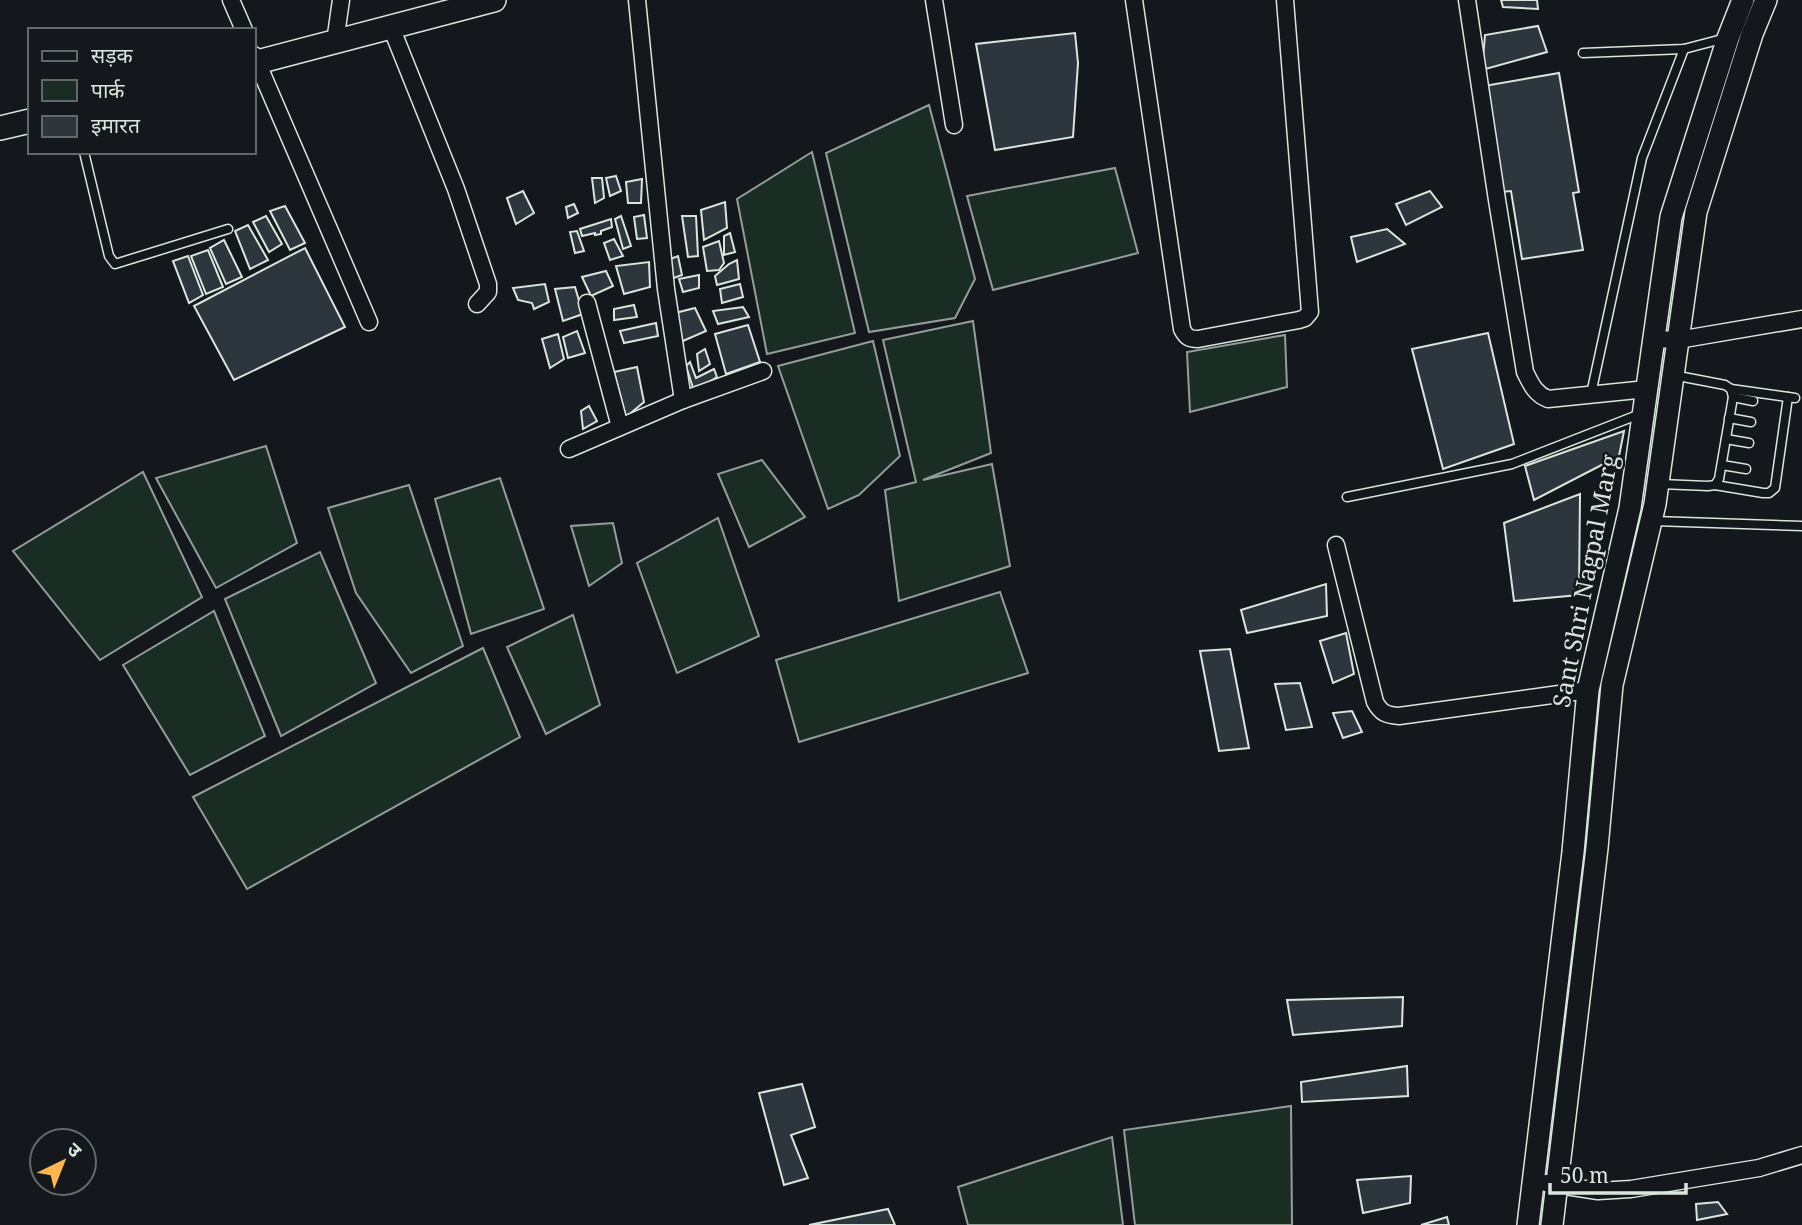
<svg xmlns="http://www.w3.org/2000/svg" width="1802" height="1225" viewBox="0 0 1802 1225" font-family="'Noto Serif','Noto Sans Devanagari',serif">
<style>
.green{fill:#1a2d24;stroke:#939e99;stroke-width:2}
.building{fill:#2c363c;stroke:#d8e6dc;stroke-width:2}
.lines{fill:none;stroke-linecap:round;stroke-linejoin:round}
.service-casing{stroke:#d8e6dc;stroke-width:11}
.minor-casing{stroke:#d8e6dc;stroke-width:19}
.tertiary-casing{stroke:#d8e6dc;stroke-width:24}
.secondary-casing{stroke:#d8e6dc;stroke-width:26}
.service{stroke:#14181c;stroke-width:8}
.minor{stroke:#14181c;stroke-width:16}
.tertiary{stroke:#14181c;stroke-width:21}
.secondary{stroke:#14181c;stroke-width:23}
.labels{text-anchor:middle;stroke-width:5;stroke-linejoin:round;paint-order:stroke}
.street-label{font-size:24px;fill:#d8e6dc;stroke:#14181c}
</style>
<rect width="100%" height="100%" fill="#14181c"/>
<g class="green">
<path d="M929 105 975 279 955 318 869 332 826 153Z"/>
<path d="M812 152 855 333 767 354 737 199Z"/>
<path d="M1115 168 1138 253 993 290 967 196Z"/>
<path d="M973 321 991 453 923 480 992 464 1010 566 899 601 885 490 916 482 883 340Z"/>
<path d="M1285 335 1287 387 1190 412 1187 352Z"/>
<path d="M873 341 900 456 859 495 828 509 778 366Z"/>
<path d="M266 446 297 543 216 588 156 478Z"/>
<path d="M762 460 805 517 749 547 718 474Z"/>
<path d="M143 472 202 597 100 660 13 551Z"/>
<path d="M500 478 544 609 471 634 435 499Z"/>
<path d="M409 485 463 646 411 673 356 593 328 508Z"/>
<path d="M718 518 759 636 677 673 637 563Z"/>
<path d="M613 523 622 563 589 586 571 526Z"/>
<path d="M320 552 376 683 281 736 225 599Z"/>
<path d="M1000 592 1028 673 799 742 776 660Z"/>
<path d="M214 611 265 736 190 775 123 665Z"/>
<path d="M573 615 600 705 546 734 507 647Z"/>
<path d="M483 648 520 737 247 889 193 797Z"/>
<path d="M1291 1106 1292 1225H1135L1124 1130Z"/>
<path d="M1112 1137 1123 1225H968L958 1187Z"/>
</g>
<g class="building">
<path d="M1501 0H1537L1538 9 1503 7Z"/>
<path d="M1538 26 1547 52 1482 70 1485 35Z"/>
<path d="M1075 33 1078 63 1073 137 995 150 976 44Z"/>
<path d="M1559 73 1579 192 1573 193 1583 250 1522 259 1511 191 1502 192 1484 86Z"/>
<path d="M616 176 621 191 610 196 606 178Z"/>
<path d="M592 178H602L604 198 595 203Z"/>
<path d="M642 179 641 203H628L626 182Z"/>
<path d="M523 191 534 213 516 224 507 198Z"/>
<path d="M1430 191 1442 207 1406 225 1396 204Z"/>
<path d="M725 202 727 228 704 240 701 210Z"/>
<path d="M574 204 578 213 568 218 566 207Z"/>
<path d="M285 206 305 243 290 250 270 211Z"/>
<path d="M644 215 647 238 637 239 634 217Z"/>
<path d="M266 216 282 244 269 252 253 222Z"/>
<path d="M621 216 631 246 623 249 615 219Z"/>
<path d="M682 216H696L698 256 688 257Z"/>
<path d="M611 219 612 227 601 231V234L595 235V233L582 236 580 229Z"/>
<path d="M248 225 268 260 250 269 235 231Z"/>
<path d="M1387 229 1405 244 1357 262 1351 237Z"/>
<path d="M577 231 584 251 575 253 570 232Z"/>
<path d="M730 233 735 252 724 255V236Z"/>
<path d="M614 239 623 256 610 260 604 243Z"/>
<path d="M224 240 242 277 226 284 210 248Z"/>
<path d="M719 241 724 263 719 270 707 271 703 247Z"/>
<path d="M305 248 345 327 234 380 194 306Z"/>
<path d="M208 250 223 287 206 294 191 256Z"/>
<path d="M188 256 203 295 189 303 173 261Z"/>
<path d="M678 256 682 275 671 279 668 260Z"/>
<path d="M737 260 739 279 717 285 715 276 729 264Z"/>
<path d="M649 262 650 287 624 294 616 266Z"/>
<path d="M606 271 613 286 591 296 582 277Z"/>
<path d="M699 275V288L683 292 679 279Z"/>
<path d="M545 284 549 302 534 309 532 303 518 300 513 288Z"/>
<path d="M740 284 743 297 722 303 720 289Z"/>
<path d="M575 287 583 314 563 321 555 289Z"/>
<path d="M634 305 637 317 614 320V309Z"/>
<path d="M743 307 749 317 718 324 713 311Z"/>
<path d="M695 308 706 331 676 344 671 314Z"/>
<path d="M656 323 658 336 624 343 620 331Z"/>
<path d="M748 325 760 362 726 374 715 334Z"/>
<path d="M577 331 585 353 568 358 563 337Z"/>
<path d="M1488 333 1514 444 1443 469 1412 349Z"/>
<path d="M558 334 564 359 550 368 542 339Z"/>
<path d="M705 349 710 364 699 371 697 354Z"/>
<path d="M690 362 696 378 714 369 717 377 694 391 686 366Z"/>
<path d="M637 367 644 402 626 417 614 372Z"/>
<path d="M589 406 597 421 583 429 581 411Z"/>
<path d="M1624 431 1619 456 1534 500 1525 466Z"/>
<path d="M1580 494 1579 595 1514 601 1504 523Z"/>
<path d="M1326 584 1327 616 1247 633 1241 610Z"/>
<path d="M1346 633 1354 674 1333 683 1320 641Z"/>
<path d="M1230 649 1249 748 1219 751 1200 651Z"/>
<path d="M1300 683 1312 727 1286 730 1275 684Z"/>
<path d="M1352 711 1362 732 1343 738 1333 713Z"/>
<path d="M1403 997 1402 1026 1293 1035 1287 1000Z"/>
<path d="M1407 1066 1408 1096 1302 1102 1301 1082Z"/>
<path d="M802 1084 815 1127 791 1135 808 1178 784 1185 759 1093Z"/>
<path d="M1411 1176 1410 1203 1363 1213 1357 1180Z"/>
<path d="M1718 1202 1727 1214 1697 1220 1696 1204Z"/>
<path d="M888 1209 895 1225H809Z"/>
<path d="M1447 1217 1449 1225H1421Z"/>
</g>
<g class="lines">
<g class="service-casing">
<g id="service">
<path d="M1583 53 1684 49 1726 38"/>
<path d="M84 152 109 256 115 264 228 229"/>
<path d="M1731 389 1795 398"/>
<path d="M1591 394 1642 158 1684 49"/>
<path d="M1733 397 1753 401"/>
<path d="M1729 418 1751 422"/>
<path d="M1726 439 1749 443"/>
<path d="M1722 465 1746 469"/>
<path d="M1660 484 1708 486 1715 485 1719 479 1733 397 1731 389 1725 385 1673 375"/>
<path d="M1715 485 1763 493H1769L1775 488 1788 397"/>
<path d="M1347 497 1512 464 1640 414"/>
<path d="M1654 521 1802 526"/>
</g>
</g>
<g class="minor-casing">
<g id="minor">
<path d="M231 0 244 30"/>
<path d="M637 0 666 289 683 400"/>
<path d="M934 0 954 125"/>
<path d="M1134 0 1182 329C1186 337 1189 339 1198 339L1299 320 1305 318 1310 312 1285 0"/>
<path d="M1467 0 1497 200 1525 372C1531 384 1535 394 1548 399L1647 389"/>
<path d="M391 27 456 189 488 284V292L477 304"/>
<path d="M335 42 341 0"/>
<path d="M254 55 369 322"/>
<path d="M587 303 620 427"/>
<path d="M1654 339 1678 340 1802 319"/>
<path d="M569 449 683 400 763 371"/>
<path d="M1336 545 1375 702C1381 713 1386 715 1399 716L1588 690"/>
<path d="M1546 1183 1598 1191 1631 1189 1759 1168 1802 1155"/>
</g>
</g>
<g class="tertiary-casing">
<g id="tertiary">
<path d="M1528 1225 1573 852 1588 690 1630 508 1671 217 1728 38 1743 0"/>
<path d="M1552 1225 1597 848 1612 685 1655 504 1696 212 1752 34 1766 0"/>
</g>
</g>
<g class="secondary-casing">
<g id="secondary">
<path d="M254 63 494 0"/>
<path d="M0 128 30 121"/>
</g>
</g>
<use href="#service" class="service"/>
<use href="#minor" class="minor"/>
<use href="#tertiary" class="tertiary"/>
<use href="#secondary" class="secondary"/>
</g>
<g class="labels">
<g class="street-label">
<text transform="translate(1586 581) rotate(-79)" y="8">Sant Shri Nagpal Marg</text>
</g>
</g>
<rect x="28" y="28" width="228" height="126" fill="#14181c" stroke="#626a69" stroke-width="2"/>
<rect x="42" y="51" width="35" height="10" fill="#14181c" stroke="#626a69" stroke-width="2"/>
<text x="91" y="63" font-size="21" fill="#d8e6dc">सड़क</text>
<rect x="42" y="80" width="35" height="21" fill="#1a2d24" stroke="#626a69" stroke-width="2"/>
<text x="91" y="98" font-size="21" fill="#d8e6dc">पार्क</text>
<rect x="42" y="116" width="35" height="21" fill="#2c363c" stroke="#626a69" stroke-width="2"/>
<text x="91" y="133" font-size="21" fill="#d8e6dc">इमारत</text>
<g transform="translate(63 1162) rotate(43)"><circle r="33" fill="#14181c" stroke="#626a69" stroke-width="2"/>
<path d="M0-5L12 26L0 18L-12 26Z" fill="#ffb74d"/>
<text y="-10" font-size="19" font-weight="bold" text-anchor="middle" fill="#d8e6dc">उ</text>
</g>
<path d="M1550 1183v10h136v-10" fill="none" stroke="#d8e6dc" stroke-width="3.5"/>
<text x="1560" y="1183" font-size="21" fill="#d8e6dc" stroke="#14181c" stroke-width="5" paint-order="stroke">50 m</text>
</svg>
